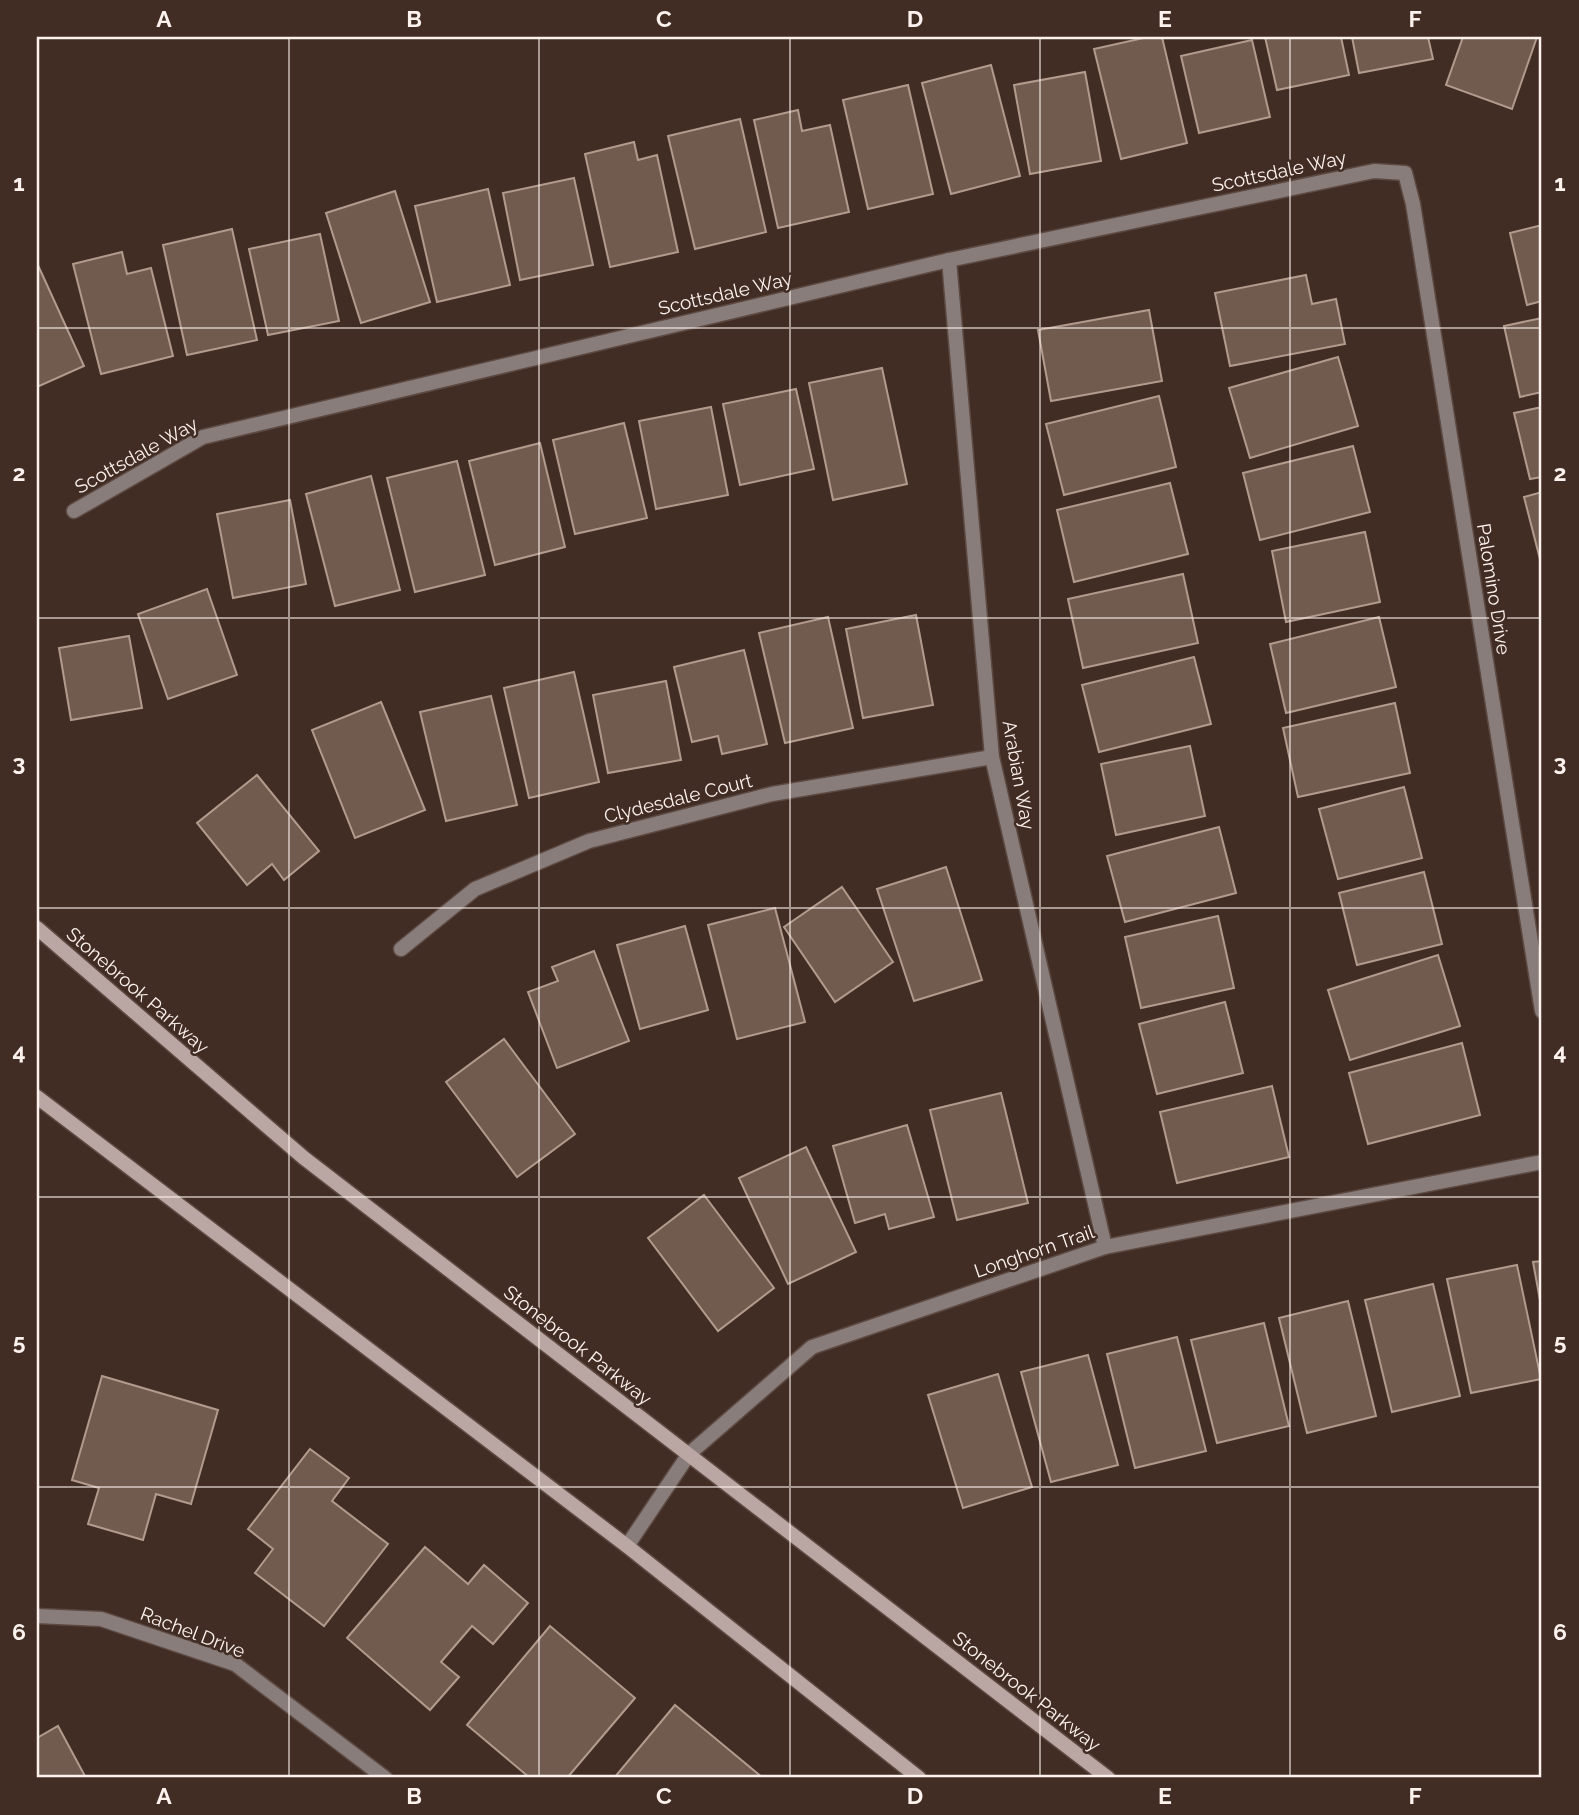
<svg xmlns="http://www.w3.org/2000/svg" width="1579" height="1815" viewBox="0 0 1579 1815" font-family="Raleway,sans-serif">
<style>
.building{fill:#705b4e;stroke:#b29b8d;stroke-width:2}
.lines{fill:none;stroke-linecap:round;stroke-linejoin:round}
.street-casing{stroke:#5c4941;stroke-width:17}
.secondary-casing{stroke:#5c4941;stroke-width:17}
.street{stroke:#897d7b;stroke-width:14}
.secondary{stroke:#baa6a3;stroke-width:14}
.grid{fill:none;stroke:#fdf2ee;stroke-width:2;stroke-opacity:0.55}
.labels{text-anchor:middle;stroke-width:5;stroke-linejoin:round;paint-order:stroke}
.street-label{font-size:19px;fill:#fdf2ee;stroke:#422d25}
.neatline{fill:none;stroke:#fdf2ee;stroke-width:2.5}
.grid-label{font-size:23px;text-anchor:middle;font-weight:bold;fill:#fdf2ee}
</style>
<rect width="100%" height="100%" fill="#422d25"/>
<g class="building">
<path d="M1148 37H1162L1187 143 1121 159 1094 49Z"/>
<path d="M1265 37H1341L1349 75 1277 90Z"/>
<path d="M1352 37H1428L1433 59 1359 73Z"/>
<path d="M1463 37H1537L1512 109 1446 85Z"/>
<path d="M1252 40 1270 117 1199 133 1181 56Z"/>
<path d="M991 65 1020 176 951 194 922 83Z"/>
<path d="M1085 72 1101 161 1030 174 1014 85Z"/>
<path d="M908 85 933 194 868 209 843 100Z"/>
<path d="M798 110 802 131 830 125 849 212 778 228 754 120Z"/>
<path d="M740 119 766 232 695 249 668 136Z"/>
<path d="M634 142 638 160 657 155 678 252 610 267 585 154Z"/>
<path d="M574 178 593 265 520 280 503 193Z"/>
<path d="M488 189 510 285 437 302 415 206Z"/>
<path d="M395 191 430 302 361 323 326 213Z"/>
<path d="M1542 225V301L1527 305 1510 233Z"/>
<path d="M232 229 257 340 187 355 163 245Z"/>
<path d="M320 234 339 321 268 335 249 249Z"/>
<path d="M122 252 127 274 151 268 173 356 101 374 73 264Z"/>
<path d="M37 263 84 366 37 387Z"/>
<path d="M1306 275 1312 304 1336 299 1345 344 1230 366 1215 293Z"/>
<path d="M1149 310 1162 381 1051 401 1038 330Z"/>
<path d="M1542 318V392L1520 397 1504 326Z"/>
<path d="M1338 357 1358 426 1250 458 1229 388Z"/>
<path d="M882 368 907 484 833 500 809 383Z"/>
<path d="M796 389 814 469 740 485 723 404Z"/>
<path d="M1159 396 1176 467 1064 495 1046 424Z"/>
<path d="M711 407 728 495 656 509 639 421Z"/>
<path d="M1542 407V477L1530 479 1514 413Z"/>
<path d="M624 423 647 518 575 534 553 440Z"/>
<path d="M540 443 565 547 495 565 469 461Z"/>
<path d="M1353 446 1370 512 1260 540 1243 473Z"/>
<path d="M457 461 485 575 415 592 387 478Z"/>
<path d="M371 476 400 590 335 606 306 494Z"/>
<path d="M1170 483 1188 554 1074 582 1057 510Z"/>
<path d="M1542 492V567L1524 497Z"/>
<path d="M290 500 306 584 233 598 217 514Z"/>
<path d="M1365 532 1380 602 1286 622 1272 551Z"/>
<path d="M1183 574 1198 643 1083 668 1068 599Z"/>
<path d="M207 589 237 675 168 699 138 614Z"/>
<path d="M916 615 933 705 863 718 846 629Z"/>
<path d="M828 617 853 728 785 743 759 633Z"/>
<path d="M1379 617 1396 687 1286 713 1270 644Z"/>
<path d="M129 636 142 708 71 720 59 648Z"/>
<path d="M744 650 767 744 722 754 718 736 692 742 674 667Z"/>
<path d="M1194 657 1211 724 1099 752 1082 685Z"/>
<path d="M574 672 599 782 529 798 504 688Z"/>
<path d="M666 681 681 760 608 773 593 695Z"/>
<path d="M491 696 517 805 446 821 420 712Z"/>
<path d="M381 702 425 810 355 838 312 730Z"/>
<path d="M1395 703 1410 773 1298 797 1283 728Z"/>
<path d="M1190 746 1205 816 1116 835 1101 764Z"/>
<path d="M257 775 319 851 284 880 272 864 247 885 197 823Z"/>
<path d="M1404 787 1422 858 1338 879 1319 809Z"/>
<path d="M1219 827 1236 893 1125 922 1107 856Z"/>
<path d="M946 867 982 980 914 1001 877 889Z"/>
<path d="M1424 872 1442 944 1357 965 1339 893Z"/>
<path d="M842 887 893 962 835 1002 784 927Z"/>
<path d="M775 908 805 1022 737 1039 708 925Z"/>
<path d="M1218 916 1234 988 1141 1008 1125 937Z"/>
<path d="M685 926 708 1010 640 1029 617 945Z"/>
<path d="M594 951 629 1041 557 1068 528 992 558 981 552 967Z"/>
<path d="M1438 955 1460 1026 1350 1060 1328 990Z"/>
<path d="M1225 1002 1243 1073 1157 1094 1139 1024Z"/>
<path d="M504 1039 575 1134 517 1177 446 1082Z"/>
<path d="M1462 1043 1480 1115 1368 1144 1349 1073Z"/>
<path d="M1272 1086 1289 1157 1177 1183 1160 1112Z"/>
<path d="M1001 1093 1028 1203 957 1220 930 1110Z"/>
<path d="M907 1125 934 1217 889 1229 885 1214 855 1223 833 1146Z"/>
<path d="M806 1147 856 1252 788 1284 739 1178Z"/>
<path d="M704 1195 774 1288 718 1331 648 1238Z"/>
<path d="M1542 1261V1311L1533 1262Z"/>
<path d="M1517 1265 1541 1379 1471 1393 1447 1279Z"/>
<path d="M1433 1284 1460 1396 1392 1412 1365 1300Z"/>
<path d="M1348 1301 1376 1416 1307 1433 1279 1318Z"/>
<path d="M1264 1323 1289 1426 1217 1443 1191 1340Z"/>
<path d="M1177 1337 1206 1451 1135 1468 1107 1354Z"/>
<path d="M1088 1355 1118 1465 1051 1482 1021 1372Z"/>
<path d="M998 1374 1032 1487 963 1508 928 1395Z"/>
<path d="M102 1376 218 1410 191 1504 156 1494 143 1540 88 1524 99 1488 72 1480Z"/>
<path d="M310 1449 349 1478 332 1501 388 1544 324 1626 255 1573 273 1549 248 1529Z"/>
<path d="M425 1547 468 1584 484 1565 528 1603 493 1644 472 1626 441 1662 459 1677 430 1710 347 1638Z"/>
<path d="M550 1626 635 1698 567 1778H530L467 1725Z"/>
<path d="M675 1705 763 1778H614Z"/>
<path d="M58 1726 86 1778H37V1738Z"/>
</g>
<g class="lines">
<g class="street-casing">
<g id="street">
<path d="M949 260 992 757 1105 1247"/>
<path d="M74 511 203 437 949 260 1374 171 1405 173 1413 204 1542 1011"/>
<path d="M401 949 475 889 589 841 772 794 992 757"/>
<path d="M627 1546 689 1454 812 1347 1105 1247 1542 1162"/>
<path d="M37 1616 101 1619 235 1664 385 1778"/>
</g>
</g>
<g class="secondary-casing">
<g id="secondary">
<path d="M37 928 304 1158 1108 1778"/>
<path d="M37 1097 627 1546 919 1778"/>
</g>
</g>
<use href="#street" class="street"/>
<use href="#secondary" class="secondary"/>
</g>
<path class="grid" d="M289 37V1778M539 37V1778M790 37V1778M1040 37V1778M1290 37V1778M37 328H1542M37 618H1542M37 908H1542M37 1197H1542M37 1487H1542"/>
<g class="labels">
<g class="street-label">
<text transform="translate(1279 171) rotate(-12)" y="7">Scottsdale Way</text>
<text transform="translate(725 293) rotate(-13)" y="7">Scottsdale Way</text>
<text transform="translate(136 455) rotate(-29)" y="7">Scottsdale Way</text>
<text transform="translate(1494 589) rotate(81)" y="7">Palomino Drive</text>
<text transform="translate(1019 775) rotate(80)" y="7">Arabian Way</text>
<text transform="translate(678 798) rotate(-14)" y="7">Clydesdale Court</text>
<text transform="translate(138 990) rotate(41)" y="7">Stonebrook Parkway</text>
<text transform="translate(1034 1251) rotate(-19)" y="7">Longhorn Trail</text>
<text transform="translate(578 1345) rotate(38)" y="7">Stonebrook Parkway</text>
<text transform="translate(193 1632) rotate(21)" y="7">Rachel Drive</text>
<text transform="translate(1027 1691) rotate(38)" y="7">Stonebrook Parkway</text>
</g>
</g>
<rect width="1579" height="1815" fill="none" stroke="#422d25" stroke-width="77"/>
<rect x="38" y="38" width="1502" height="1738" class="neatline"/>
<g class="grid-label">
<text x="164" y="27">A</text>
<text x="414" y="27">B</text>
<text x="664" y="27">C</text>
<text x="915" y="27">D</text>
<text x="1165" y="27">E</text>
<text x="1415" y="27">F</text>
<text x="19" y="191">1</text>
<text x="1560" y="191">1</text>
<text x="19" y="481">2</text>
<text x="1560" y="481">2</text>
<text x="19" y="771">3</text>
<text x="1560" y="771">3</text>
<text x="19" y="1060">4</text>
<text x="1560" y="1060">4</text>
<text x="19" y="1350">5</text>
<text x="1560" y="1350">5</text>
<text x="19" y="1640">6</text>
<text x="1560" y="1640">6</text>
<text x="164" y="1804">A</text>
<text x="414" y="1804">B</text>
<text x="664" y="1804">C</text>
<text x="915" y="1804">D</text>
<text x="1165" y="1804">E</text>
<text x="1415" y="1804">F</text>
</g>
</svg>
